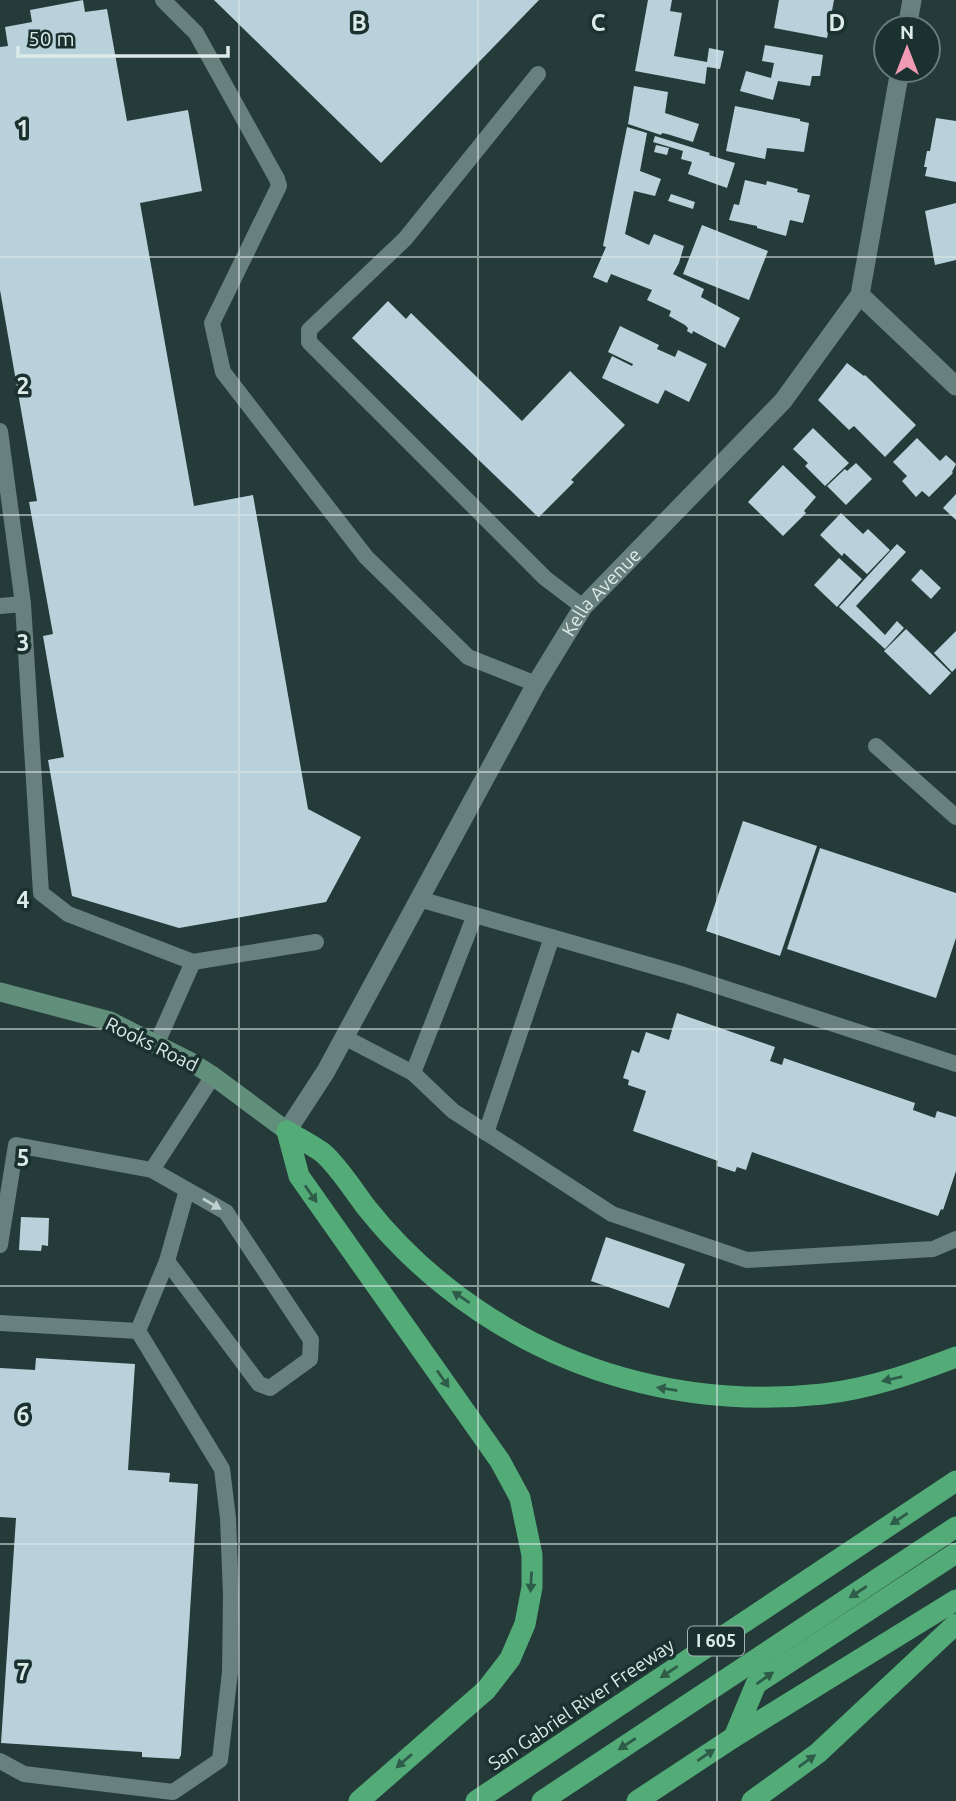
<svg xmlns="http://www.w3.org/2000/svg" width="956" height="1801" viewBox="0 0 956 1801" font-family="Ubuntu,sans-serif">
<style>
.building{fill:#b9d1db}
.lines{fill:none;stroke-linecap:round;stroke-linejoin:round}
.service{stroke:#68817e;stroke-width:16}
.minor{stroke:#68817e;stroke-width:19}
.secondary{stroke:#628e7c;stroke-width:19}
.motorway{stroke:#53ac78;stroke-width:21}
.oneway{fill:#2e5c49}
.oneway2{fill:#bfd0ce}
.grid{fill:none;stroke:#dceae8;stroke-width:2;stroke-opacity:0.55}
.labels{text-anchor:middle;stroke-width:7;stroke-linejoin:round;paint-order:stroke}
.shield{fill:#1a312f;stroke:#a2b2b0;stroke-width:2}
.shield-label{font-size:18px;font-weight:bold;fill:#dceae8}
.street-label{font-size:19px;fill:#dceae8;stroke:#1a312f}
.grid-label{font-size:23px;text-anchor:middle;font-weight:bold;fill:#dceae8;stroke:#1a312f;stroke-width:7;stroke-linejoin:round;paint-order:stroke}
</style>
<rect width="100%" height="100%" fill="#243b39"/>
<g class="building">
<path d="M83 0 85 12 107 9 127 121 188 110 202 191 140 203 194 506 253 495 308 809 361 837 326 902 179 928 72 896 48 760 64 757 43 636 53 634 29 502 37 501 0 290V47L8 46 5 27 32 22 30 10Z"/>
<path d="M214 0H539L381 163Z"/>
<path d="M648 0H672L670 11 682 13 674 56 707 62 709 48 724 51 720 69 707 67 705 84 635 71Z"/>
<path d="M779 0H834L827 38 774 28Z"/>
<path d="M765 45 823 55 820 76H812L810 86 778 81 773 100 740 91 746 71 771 78 774 63 762 61Z"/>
<path d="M634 86 668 92 665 113 699 124 693 142 667 134 662 133 661 135 628 124Z"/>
<path d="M735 106 800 119V121L809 123 804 152 767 148 765 159 726 151Z"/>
<path d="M936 118 956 121V182L925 176 927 167H924L927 151H930Z"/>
<path d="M627 127 647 133 640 171 661 179 655 196 634 191 625 234 649 245 654 234 684 246 679 263 673 274 704 289 701 297 740 318 725 348 693 331 692 334 687 331 688 328 685 325 669 316 671 311 647 300 652 290 611 274 607 283 593 277 606 247 603 246Z"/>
<path d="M655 136 710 153 709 155 735 163 727 188 688 174 692 162 681 159 683 151 653 142Z"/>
<path d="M656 145 669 148 667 155 654 152Z"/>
<path d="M745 180 766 185 767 181 798 189 797 192 810 195 803 223 790 220 786 236 757 228V226L729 220 734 204 739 205Z"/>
<path d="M671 194 695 202 693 209 668 201Z"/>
<path d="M956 203V260L935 265 925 211Z"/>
<path d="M702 225 768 251 749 300 683 274Z"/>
<path d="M388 301 406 319 411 313 522 421 570 371 625 425 571 480 574 482 539 517 537 516 352 338Z"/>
<path d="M620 326 659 345 657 349 675 357 678 350 707 364 689 402 665 390 658 404 602 378 612 356 632 366 633 364 608 352Z"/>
<path d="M847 363 864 376 865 375 916 425 885 457 854 426 849 430 818 400Z"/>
<path d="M813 428 849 463 825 486 805 466 808 463 793 449Z"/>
<path d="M917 438 940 461 946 455 956 464 952 472 953 473 929 497 922 491 916 497 902 481 907 476 893 462Z"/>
<path d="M856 463 872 479 846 505 827 486 845 469 847 471Z"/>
<path d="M783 465 816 497 804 511 806 513 783 536 748 502Z"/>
<path d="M956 494V520L943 508Z"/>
<path d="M841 513 863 534 868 529 890 550 867 574 844 553 842 556 820 535Z"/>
<path d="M897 544 906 552 856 606 885 635 897 621 904 628 885 649 839 607Z"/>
<path d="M839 558 862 579 837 607 814 585Z"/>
<path d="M921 569 941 588 931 599 911 580Z"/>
<path d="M906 629 951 673 930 695 884 651Z"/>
<path d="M956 631V668L952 672 934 653Z"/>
<path d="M743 821 817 846 780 956 706 931Z"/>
<path d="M820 848 956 893V938L936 998 787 949Z"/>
<path d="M677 1013 775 1047 770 1061 782 1065 784 1058 915 1103 913 1110 935 1118 937 1111 956 1117V1171L943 1210 941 1209 938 1216 752 1152 746 1170 737 1167 735 1172 717 1166 718 1161 633 1131 646 1091 628 1085 629 1080 623 1078 632 1050 639 1053 646 1032 669 1040Z"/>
<path d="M21 1217 49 1218 48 1246 42 1245 41 1251 19 1250Z"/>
<path d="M606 1237 685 1264 669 1308 591 1281Z"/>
<path d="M36 1358 135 1364 128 1470 170 1473 169 1482 198 1484 181 1755 179 1759 142 1757V1752L1 1743 16 1518 0 1517V1368L35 1370Z"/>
</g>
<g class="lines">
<g class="service">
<path d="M163 0 196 33 277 179 279 186 212 323 223 372 366 557 468 657 536 684"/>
<path d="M538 74 405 239 309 330V342L545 578 583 607"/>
<path d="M0 431 23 604"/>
<path d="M0 606 23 604 41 893 68 914 193 962 156 1045"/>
<path d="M876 746 956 817"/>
<path d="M419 899 684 975 956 1064"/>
<path d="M193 962 316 942"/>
<path d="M344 1037 413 1073 453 1111 612 1214 747 1260 933 1249 956 1239"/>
<path d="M413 1073 475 915"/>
<path d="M486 1133 552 937"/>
<path d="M152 1170 213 1076"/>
<path d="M0 1245 16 1145 152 1170 226 1212 311 1340 310 1359 270 1388 259 1384 167 1261 187 1190"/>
<path d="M0 1323 138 1331 167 1261"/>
<path d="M0 1761 24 1774 173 1792 220 1760 230 1672 231 1595 228 1518 222 1469 138 1331"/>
</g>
<g class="minor">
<path d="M907 28 912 0"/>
<path d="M860 295 956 386"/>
<path id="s1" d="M287 1131 326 1071 536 684 583 607 783 401 860 295 900 70"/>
</g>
<path class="secondary" d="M0 992 110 1021 191 1062 213 1076 287 1131"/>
<g class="motorway">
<path d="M287 1131 299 1176 500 1461 520 1498 532 1555V1587L525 1624 510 1659 486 1690 359 1801"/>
<path d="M287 1131C298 1138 312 1145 323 1153 338 1166 354 1191 366 1207 389 1236 416 1263 445 1286 553 1372 686 1409 823 1394 869 1389 914 1373 956 1357"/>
<path d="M734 1737 756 1684 956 1553"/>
<path d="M476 1801 956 1481"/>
<path d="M542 1801 956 1527"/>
<path d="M637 1801 734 1737 956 1600"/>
<path d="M752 1801 818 1753 956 1624"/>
</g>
</g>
<defs><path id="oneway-solid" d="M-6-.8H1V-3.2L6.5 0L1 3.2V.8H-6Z" transform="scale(1.75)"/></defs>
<g class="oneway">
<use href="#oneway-solid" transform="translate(311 1194) rotate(55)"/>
<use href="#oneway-solid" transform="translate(461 1297) rotate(-146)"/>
<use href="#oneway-solid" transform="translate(443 1379) rotate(55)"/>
<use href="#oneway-solid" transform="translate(892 1379) rotate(167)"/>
<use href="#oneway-solid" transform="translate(667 1389) rotate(-171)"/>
<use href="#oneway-solid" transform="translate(899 1519) rotate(146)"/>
<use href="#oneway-solid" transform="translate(531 1582) rotate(93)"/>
<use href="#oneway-solid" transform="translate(858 1592) rotate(147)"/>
<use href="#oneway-solid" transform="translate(669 1672) rotate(146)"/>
<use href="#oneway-solid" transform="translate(765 1678) rotate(-35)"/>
<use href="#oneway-solid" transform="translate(627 1744) rotate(147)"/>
<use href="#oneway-solid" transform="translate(706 1755) rotate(-34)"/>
<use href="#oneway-solid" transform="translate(404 1761) rotate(139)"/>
<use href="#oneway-solid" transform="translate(807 1761) rotate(-36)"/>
</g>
<use class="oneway2" href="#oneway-solid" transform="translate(212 1204) rotate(30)"/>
<path class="grid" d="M239 0V1801M478 0V1801M717 0V1801M0 257H956M0 515H956M0 772H956M0 1029H956M0 1286H956M0 1544H956"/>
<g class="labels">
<rect class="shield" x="688" y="1626.5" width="56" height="29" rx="5"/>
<g class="shield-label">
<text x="716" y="1647">I 605</text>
</g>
<g class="street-label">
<text dy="7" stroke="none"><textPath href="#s1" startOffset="625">Kella Avenue</textPath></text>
<text transform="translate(152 1044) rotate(26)" y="7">Rooks Road</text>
<text transform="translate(581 1704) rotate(-34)" y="7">San Gabriel River Freeway</text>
</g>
</g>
<g class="grid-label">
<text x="359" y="31">B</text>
<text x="598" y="31">C</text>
<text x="837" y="31">D</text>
<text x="23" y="137">1</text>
<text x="23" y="394">2</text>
<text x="23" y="651">3</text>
<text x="23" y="908">4</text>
<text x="23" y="1166">5</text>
<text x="23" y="1423">6</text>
<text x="23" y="1680">7</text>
</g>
<g transform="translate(907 49)"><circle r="33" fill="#1a312f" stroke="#687b79" stroke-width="2"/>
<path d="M0-5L12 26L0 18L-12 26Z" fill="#f19ab3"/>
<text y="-10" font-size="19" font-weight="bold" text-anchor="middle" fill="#dceae8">N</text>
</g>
<path d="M18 46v10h210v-10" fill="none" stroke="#dceae8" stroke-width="3.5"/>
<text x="28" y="46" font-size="21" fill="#dceae8" stroke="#1a312f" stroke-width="5" paint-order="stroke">50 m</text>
</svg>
